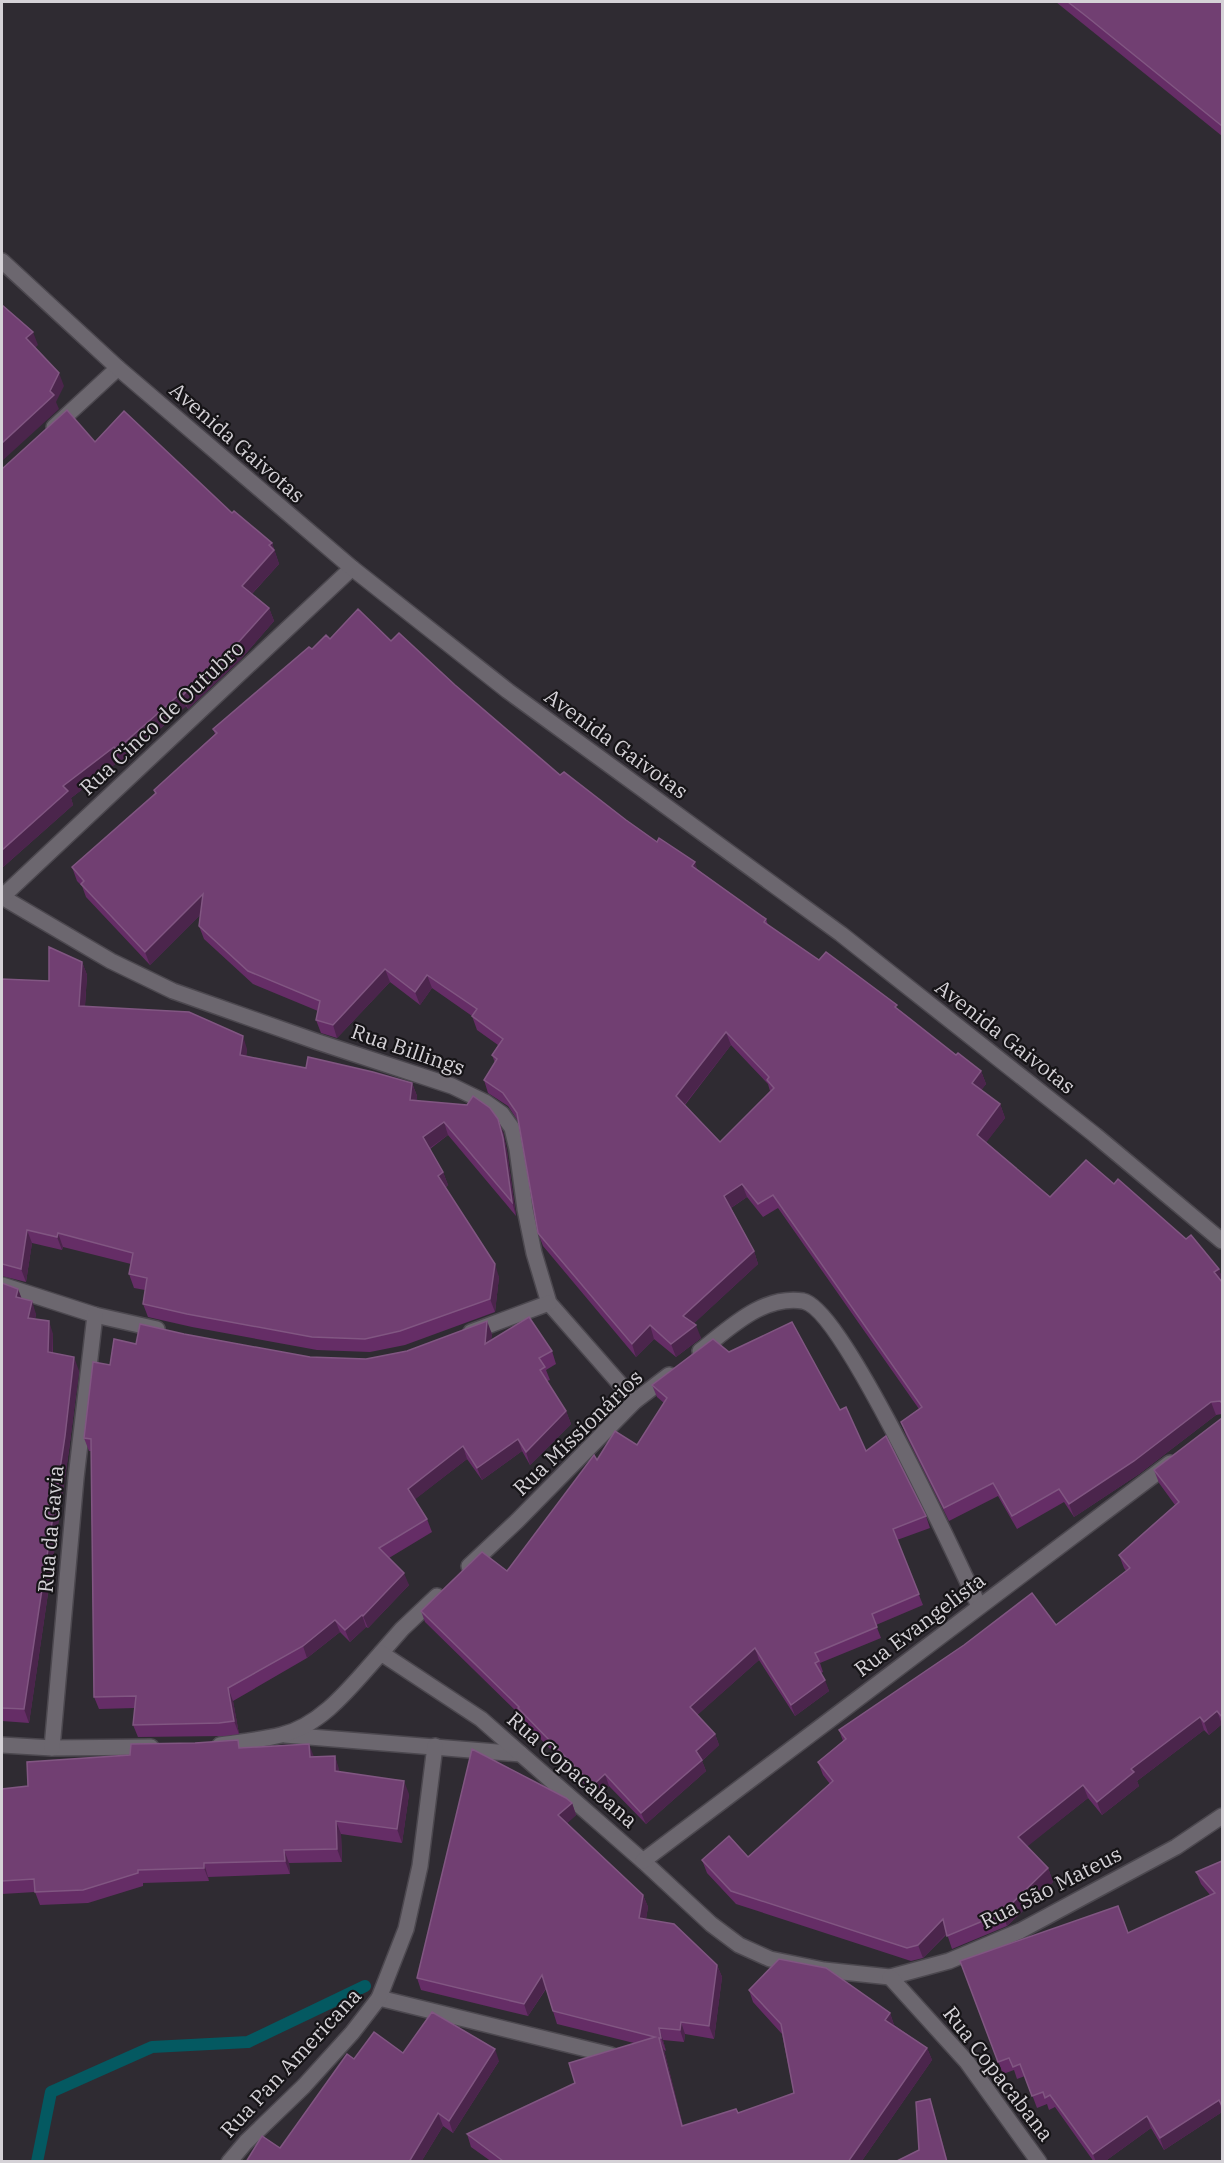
<svg xmlns="http://www.w3.org/2000/svg" width="1224" height="2163" viewBox="0 0 1224 2163" font-family="'IBM Plex Serif',serif">
<style>
.lines{fill:none;stroke-linecap:round;stroke-linejoin:round}
.stream{stroke:#045961;stroke-width:12}
.street-casing{stroke:#4c484f;stroke-width:18}
.secondary-casing{stroke:#4c484f;stroke-width:18}
.street{stroke:#6c676f;stroke-width:15}
.secondary{stroke:#6c676f;stroke-width:15}
.wall{fill:#652d66;fill-rule:evenodd}
.shaded-wall{fill:#4b254c}
.building{fill:#713f72;stroke:#815682;stroke-width:1.5;fill-rule:evenodd}
.labels{text-anchor:middle;stroke-width:4.5;stroke-linejoin:round;paint-order:stroke}
.street-label{font-size:21px;fill:#d5d2d7;stroke:#161417}
</style>
<rect width="100%" height="100%" fill="#2f2b32"/>
<g class="lines">
<path class="stream" d="M37 2162 51 2092 152 2047 248 2042 365 1986"/>
<g class="street-casing">
<g id="street">
<path d="M54 427 118 368"/>
<path d="M2 897 111 961 173 991 318 1042 452 1086 485 1102 502 1114 512 1128 517 1149 525 1209 534 1253 549 1303 635 1401"/>
<path d="M2 897 352 568"/>
<path d="M2 1285 95 1315 157 1329"/>
<path d="M471 1332 549 1303"/>
<path d="M700 1351C730 1328 762 1295 803 1301 842 1308 957 1560 979 1606"/>
<path d="M469 1566 517 1521 635 1401 669 1375"/>
<path d="M381 1653 402 1629 437 1596"/>
<path d="M285 1735 521 1754"/>
<path d="M2 1745 52 1748 151 1747"/>
<path d="M220 1745C240 1742 261 1740 281 1735 323 1725 353 1684 381 1653L481 1719 643 1861 711 1924 739 1945 770 1959 824 1970 890 1977 949 1961 1020 1931 1176 1847 1222 1816"/>
<path d="M52 1748 76 1478 95 1315"/>
<path d="M643 1861 1170 1463"/>
<path d="M890 1977 967 2062 1039 2162"/>
<path d="M379 1998 611 2055"/>
<path d="M229 2162 246 2142 304 2086 352 2033 379 1998 406 1929 420 1866 435 1746"/>
</g>
</g>
<g class="secondary-casing">
<path id="secondary" d="M2 261 118 368 352 568 508 691 841 934 1095 1135 1222 1241"/>
</g>
<use href="#street" class="street"/>
<use href="#secondary" class="secondary"/>
</g>
<g class="wall">
<path d="M1056 2H1222V136Z"/>
<path d="M95 442 232 513 272 543 279 564 252 594 269 608 274 621 240 660 188 709 186 706 121 763 119 761 71 798 73 805 2 868Z"/>
<path d="M330 639 391 641 455 685 560 775 766 919 768 925 819 960 898 1009 956 1055 981 1071 986 1084 981 1090 1000 1104 1005 1118 986 1142 1050 1197 1219 1269 1222 1279V1414L1216 1415 1139 1474 1074 1517 1064 1502 1017 1529 998 1496 949 1521 906 1435 901 1422 919 1409 778 1208 763 1217 747 1197 731 1208 754 1251 758 1264 693 1324 701 1338 676 1357 654 1339 636 1357 543 1246 538 1233 518 1121 508 1106 488 1093 484 1080 495 1063 492 1055 498 1045 477 1030 472 1016 432 988 420 1005 390 982 337 1038 321 1033 316 1020 318 1011 253 984 204 939 199 926 200 915 150 965 86 897 82 886 77 881 72 867 156 793 154 790 215 734 213 729 312 649ZM731 1045 768 1084 770 1091 720 1142 685 1105Z"/>
<path d="M82 962 87 975 85 1006 247 1049 246 1056 306 1068 412 1083 417 1096 416 1101 503 1132 507 1151 516 1216 448 1135 430 1149 443 1172 448 1185 445 1188 499 1277 495 1312 405 1345 370 1352 317 1350 192 1327 148 1317 143 1304 145 1290 134 1288 129 1274 131 1264 63 1247 62 1250 32 1243 26 1282 2 1276V979L49 981Z"/>
<path d="M2 1283 18 1289 21 1298 36 1314 35 1319 53 1334V1353L79 1371 69 1450 29 1723 2 1721Z"/>
<path d="M184 1334 310 1357 366 1359 492 1334 491 1340 552 1351 556 1364 546 1370 550 1380 547 1381 566 1411 571 1424 530 1465 522 1451 482 1480 467 1459 415 1499 427 1519 432 1532 389 1558 409 1585 368 1628 366 1627 350 1642 340 1632 307 1658 233 1701 239 1734 224 1736 138 1737 133 1725 135 1708 99 1709 94 1697 91 1451H89L84 1438 110 1365 136 1344Z"/>
<path d="M729 1352 840 1410 866 1451 926 1516 930 1528 897 1540 923 1605 876 1625 881 1638 820 1663 823 1672 821 1673 829 1691 795 1716 759 1660 697 1715 715 1734 719 1745 702 1761 706 1771 646 1824 609 1786 597 1797 522 1720 521 1716 425 1622 421 1611 507 1571 597 1460 637 1445 664 1403 657 1397 652 1385Z"/>
<path d="M1222 1418V1724L1209 1735 1204 1730 1137 1781 1139 1786 1102 1815 1088 1798 1027 1846 1048 1868 1053 1882 1007 1926 952 1949 947 1934 923 1958 911 1961 736 1904 707 1873 702 1860 748 1857 830 1784 823 1775 818 1762 843 1741 839 1730 1056 1625 1126 1571 1124 1568 1119 1555 1175 1505 1159 1483 1154 1470Z"/>
<path d="M241 1748 314 1756H335L339 1772 409 1794 402 1843 341 1834 342 1862 289 1863 290 1874 208 1877 209 1881 143 1883V1886L88 1903 40 1905 35 1892 2 1894V1789L28 1786Z"/>
<path d="M572 1803 576 1815 567 1823 643 1895 648 1907 646 1919 717 1965 722 1977 714 2039 685 2034 684 2042 663 2040 666 2051 664 2050 683 2126 738 2113 794 2093 782 2034 753 2002 749 1990 890 2013 894 2025 927 2048 932 2060 861 2162H492L471 2147 467 2134 575 2083 634 2043 557 2024 546 1989 528 2016 421 1990 417 1978Z"/>
<path d="M1222 1861V2112L1164 2150 1151 2128 1104 2162H1094L1055 2107 1049 2110 1047 2104 1037 2108 1025 2076 1017 2079 1014 2070 1003 2074 960 1961 1128 1933 1210 1895 1201 1884 1196 1872Z"/>
<path d="M403 2053 499 2061 453 2133 443 2126 421 2162H246L280 2148 354 2059Z"/>
</g>
<g class="shaded-wall">
<path d="M33 332 38 345 31 352 26 338Z"/>
<path d="M59 373 64 386 56 402 59 409 2 461V443L50 391Z"/>
<path d="M272 543 279 564 247 599 242 586Z"/>
<path d="M269 608 274 621 240 660 188 709 183 695Z"/>
<path d="M181 693 186 706 121 763 116 750Z"/>
<path d="M114 747 119 761 71 798 73 805 2 868V850L63 786Z"/>
<path d="M695 862 699 875 692 866Z"/>
<path d="M203 894 208 907 150 965 145 952Z"/>
<path d="M82 962 87 975 84 1019 79 1006Z"/>
<path d="M385 969 390 982 337 1038 333 1025Z"/>
<path d="M427 975 432 988 420 1005 415 992Z"/>
<path d="M726 1032 731 1045 681 1109 676 1096Z"/>
<path d="M243 1036 247 1049 245 1068 240 1055Z"/>
<path d="M981 1071 986 1084 977 1096 972 1083Z"/>
<path d="M412 1083 417 1096 415 1113 410 1100Z"/>
<path d="M1000 1104 1005 1118 982 1148 977 1135Z"/>
<path d="M498 1119 503 1132 507 1151 516 1216 512 1202Z"/>
<path d="M444 1122 448 1135 427 1150 423 1137Z"/>
<path d="M443 1172 448 1185 443 1190 438 1176Z"/>
<path d="M742 1184 747 1197 729 1209 724 1196Z"/>
<path d="M27 1230 32 1243 26 1282 21 1269Z"/>
<path d="M58 1233 63 1247 62 1250 57 1237Z"/>
<path d="M754 1251 758 1264 688 1329 683 1316Z"/>
<path d="M495 1264 499 1277 495 1312 490 1299Z"/>
<path d="M1219 1269 1222 1279V1282L1214 1272Z"/>
<path d="M18 1289 23 1302 16 1297Z"/>
<path d="M32 1301 36 1314 33 1331 28 1318Z"/>
<path d="M49 1321 53 1334 52 1366 48 1352Z"/>
<path d="M487 1321 492 1334 489 1356 485 1344Z"/>
<path d="M650 1325 654 1339 636 1357 632 1344Z"/>
<path d="M696 1325 701 1338 676 1357 671 1344Z"/>
<path d="M74 1357 79 1371 69 1450 29 1723 24 1709Z"/>
<path d="M1211 1402 1216 1415 1139 1474 1074 1517 1069 1504Z"/>
<path d="M566 1411 571 1424 530 1465 526 1452Z"/>
<path d="M518 1439 522 1451 482 1480 477 1468Z"/>
<path d="M463 1446 467 1459 413 1501 408 1489Z"/>
<path d="M404 1573 409 1585 368 1628 363 1616Z"/>
<path d="M362 1615 366 1627 350 1642 345 1630Z"/>
<path d="M335 1620 340 1632 307 1658 303 1646Z"/>
<path d="M755 1648 759 1660 694 1718 690 1707Z"/>
<path d="M825 1680 829 1691 795 1716 791 1705Z"/>
<path d="M228 1688 233 1701 239 1734 234 1721Z"/>
<path d="M1217 1711 1222 1724 1209 1735 1204 1722Z"/>
<path d="M1200 1717 1204 1730 1137 1781 1139 1786 1102 1815 1097 1802 1131 1769Z"/>
<path d="M715 1734 719 1745 702 1761 706 1771 646 1824 641 1813 696 1751Z"/>
<path d="M309 1744 314 1757H310Z"/>
<path d="M335 1756 339 1769 340 1784 335 1771Z"/>
<path d="M605 1774 609 1786 597 1797 593 1785Z"/>
<path d="M404 1781 409 1794 402 1843 397 1829Z"/>
<path d="M1083 1785 1088 1798 1023 1850 1018 1837Z"/>
<path d="M572 1803 576 1815 563 1827 558 1815Z"/>
<path d="M336 1821 341 1834 342 1862 337 1849Z"/>
<path d="M284 1850 289 1863 290 1874 285 1861Z"/>
<path d="M204 1863 208 1877 209 1881 204 1868Z"/>
<path d="M1048 1868 1053 1882 1007 1926 1002 1913Z"/>
<path d="M643 1895 648 1907 644 1930 639 1918Z"/>
<path d="M943 1919 948 1932 923 1958 918 1945Z"/>
<path d="M717 1965 722 1977 714 2039 709 2026Z"/>
<path d="M542 1975 546 1988 528 2016 524 2004Z"/>
<path d="M890 2013 894 2025 890 2032 885 2020Z"/>
<path d="M681 2022 685 2034 684 2042 680 2030Z"/>
<path d="M659 2028 663 2040 666 2051 661 2038Z"/>
<path d="M659 2038 664 2050 686 2138 682 2126Z"/>
<path d="M927 2048 932 2060 861 2162H848Z"/>
<path d="M495 2049 499 2061 453 2133 449 2121Z"/>
<path d="M930 2099 934 2112 948 2162H947Z"/>
<path d="M1219 2100 1222 2112 1164 2150 1160 2138Z"/>
<path d="M438 2113 443 2126 421 2162H409Z"/>
<path d="M1147 2116 1151 2128 1104 2162H1096L1093 2154Z"/>
</g>
<g class="building">
<path d="M1068 2H1222V126L1086 16Z"/>
<path d="M2 305 33 332 26 338 59 373 50 391 54 395 2 443Z"/>
<path d="M67 410 95 442 124 411 232 513 234 511 272 543 269 545 274 550 242 586 269 608 235 646 183 695 181 693 116 750 114 747 63 786 68 791 2 850V469Z"/>
<path d="M358 609 391 641 399 633 455 685 560 775 564 772 626 820 657 842 659 838 695 862 692 866 766 919 764 922 819 960 826 952 897 1005 895 1007 956 1055 958 1053 981 1071 972 1083 1000 1104 977 1135 1050 1197 1086 1160 1114 1184 1118 1179 1186 1239 1191 1235 1219 1269 1214 1272 1222 1282V1403L1220 1401 1211 1402 1134 1461 1069 1504 1059 1489 1012 1516 993 1483 944 1508 901 1422 922 1407 773 1195 758 1204 742 1184 724 1196 754 1251 683 1316 696 1325 671 1344 650 1325 632 1344 538 1233 517 1113 503 1093 484 1080 497 1059 492 1055 503 1039 472 1016 477 1009 427 975 415 992 385 969 333 1025 316 1020 320 1001 248 971 199 926 203 894 145 952 81 884 84 881 72 867 156 793 154 790 217 733 213 729 309 647 312 649 326 635 330 639ZM726 1032 769 1077 767 1080 774 1088 720 1142 676 1096Z"/>
<path d="M49 947 82 962 79 1006 189 1012 243 1036 240 1055 306 1068 308 1057 373 1072 412 1083 410 1100 467 1105 473 1096 490 1108 498 1119 503 1138 512 1202 444 1122 423 1137 443 1172 438 1176 495 1264 490 1299 400 1331 365 1339 312 1337 187 1314 143 1304 147 1278 129 1274 133 1253 58 1233 57 1237 27 1230 21 1269 2 1264V979L49 981Z"/>
<path d="M2 1283 18 1289 16 1297 32 1301 28 1318 49 1321 48 1352 74 1357 65 1436 24 1709 2 1708Z"/>
<path d="M529 1317 552 1351 539 1358 545 1367 540 1370 566 1411 526 1452 518 1439 477 1468 463 1446 408 1489 427 1519 379 1548 404 1573 363 1616 362 1615 345 1630 335 1620 303 1646 228 1688 234 1721 219 1723 133 1725 136 1696 94 1697 91 1439 84 1438 93 1362 110 1365 114 1339 136 1344 140 1324 184 1334 310 1357 366 1359 407 1351 487 1321 485 1344Z"/>
<path d="M792 1322 840 1410 846 1407 866 1451 886 1436 926 1516 893 1529 919 1594 872 1614 877 1627 815 1653 819 1661 815 1663 825 1680 791 1705 755 1648 690 1707 715 1734 696 1751 702 1760 641 1813 605 1774 593 1785 518 1708 519 1707 421 1611 482 1552 507 1571 594 1455 597 1460 615 1431 637 1445 667 1398 652 1385 713 1339 729 1352Z"/>
<path d="M1222 1418V1717L1217 1711 1204 1722 1200 1717 1131 1769 1134 1772 1097 1802 1083 1785 1018 1837 1048 1868 1002 1913 947 1936 943 1919 918 1945 907 1948 731 1891 702 1860 729 1836 748 1857 833 1781 818 1762 846 1739 839 1730 964 1645 1032 1593 1056 1625 1130 1568 1119 1555 1179 1502 1154 1470Z"/>
<path d="M238 1740 239 1748 309 1744 310 1757 335 1756V1771L404 1781 397 1829 336 1821 337 1849 284 1850 285 1861 204 1863V1868L138 1870V1873L83 1890 35 1892 34 1879 2 1881V1789L28 1786 27 1762 130 1755 131 1744 195 1743Z"/>
<path d="M472 1749 566 1798 572 1803 558 1815 643 1895 639 1918 674 1924 717 1965 709 2026 681 2022 680 2030 659 2028 661 2038H659L682 2126 736 2109 738 2113 794 2093 781 2024 749 1990 779 1959 826 1968 890 2013 885 2020 927 2048 848 2162H502L503 2161 467 2134 575 2083 569 2063 655 2037 553 2011 542 1975 524 2004 417 1978Z"/>
<path d="M1222 1861V2106L1219 2100 1160 2138 1147 2116 1093 2154 1050 2095 1045 2098 1043 2092 1032 2096 1020 2064 1013 2067 1009 2058 998 2062 960 1961 1118 1906 1128 1933 1215 1893 1196 1872Z"/>
<path d="M432 2012 495 2049 449 2121 438 2113 409 2162H246L262 2136 280 2148 347 2054 354 2059 374 2032 403 2053Z"/>
<path d="M930 2099 947 2162H895L919 2150 916 2102Z"/>
</g>
<g class="labels">
<g class="street-label">
<text transform="translate(237 443) rotate(41)" y="7">Avenida Gaivotas</text>
<text transform="translate(162 718) rotate(-43)" y="7">Rua Cinco de Outubro</text>
<text transform="translate(616 744) rotate(36)" y="7">Avenida Gaivotas</text>
<text transform="translate(1005 1037) rotate(38)" y="7">Avenida Gaivotas</text>
<text transform="translate(408 1050) rotate(19)" y="7">Rua Billings</text>
<text transform="translate(578 1433) rotate(-44)" y="7">Rua Missionários</text>
<text transform="translate(51 1529) rotate(-85)" y="7">Rua da Gavia</text>
<text transform="translate(920 1625) rotate(-37)" y="7">Rua Evangelista</text>
<text transform="translate(572 1770) rotate(41)" y="7">Rua Copacabana</text>
<text transform="translate(1051 1888) rotate(-27)" y="7">Rua São Mateus</text>
<text transform="translate(291 2063) rotate(-47)" y="7">Rua Pan Americana</text>
<text transform="translate(998 2074) rotate(52)" y="7">Rua Copacabana</text>
</g>
</g>
<rect width="1224" height="2163" fill="none" stroke="#d5d2d7" stroke-width="6"/>
</svg>
